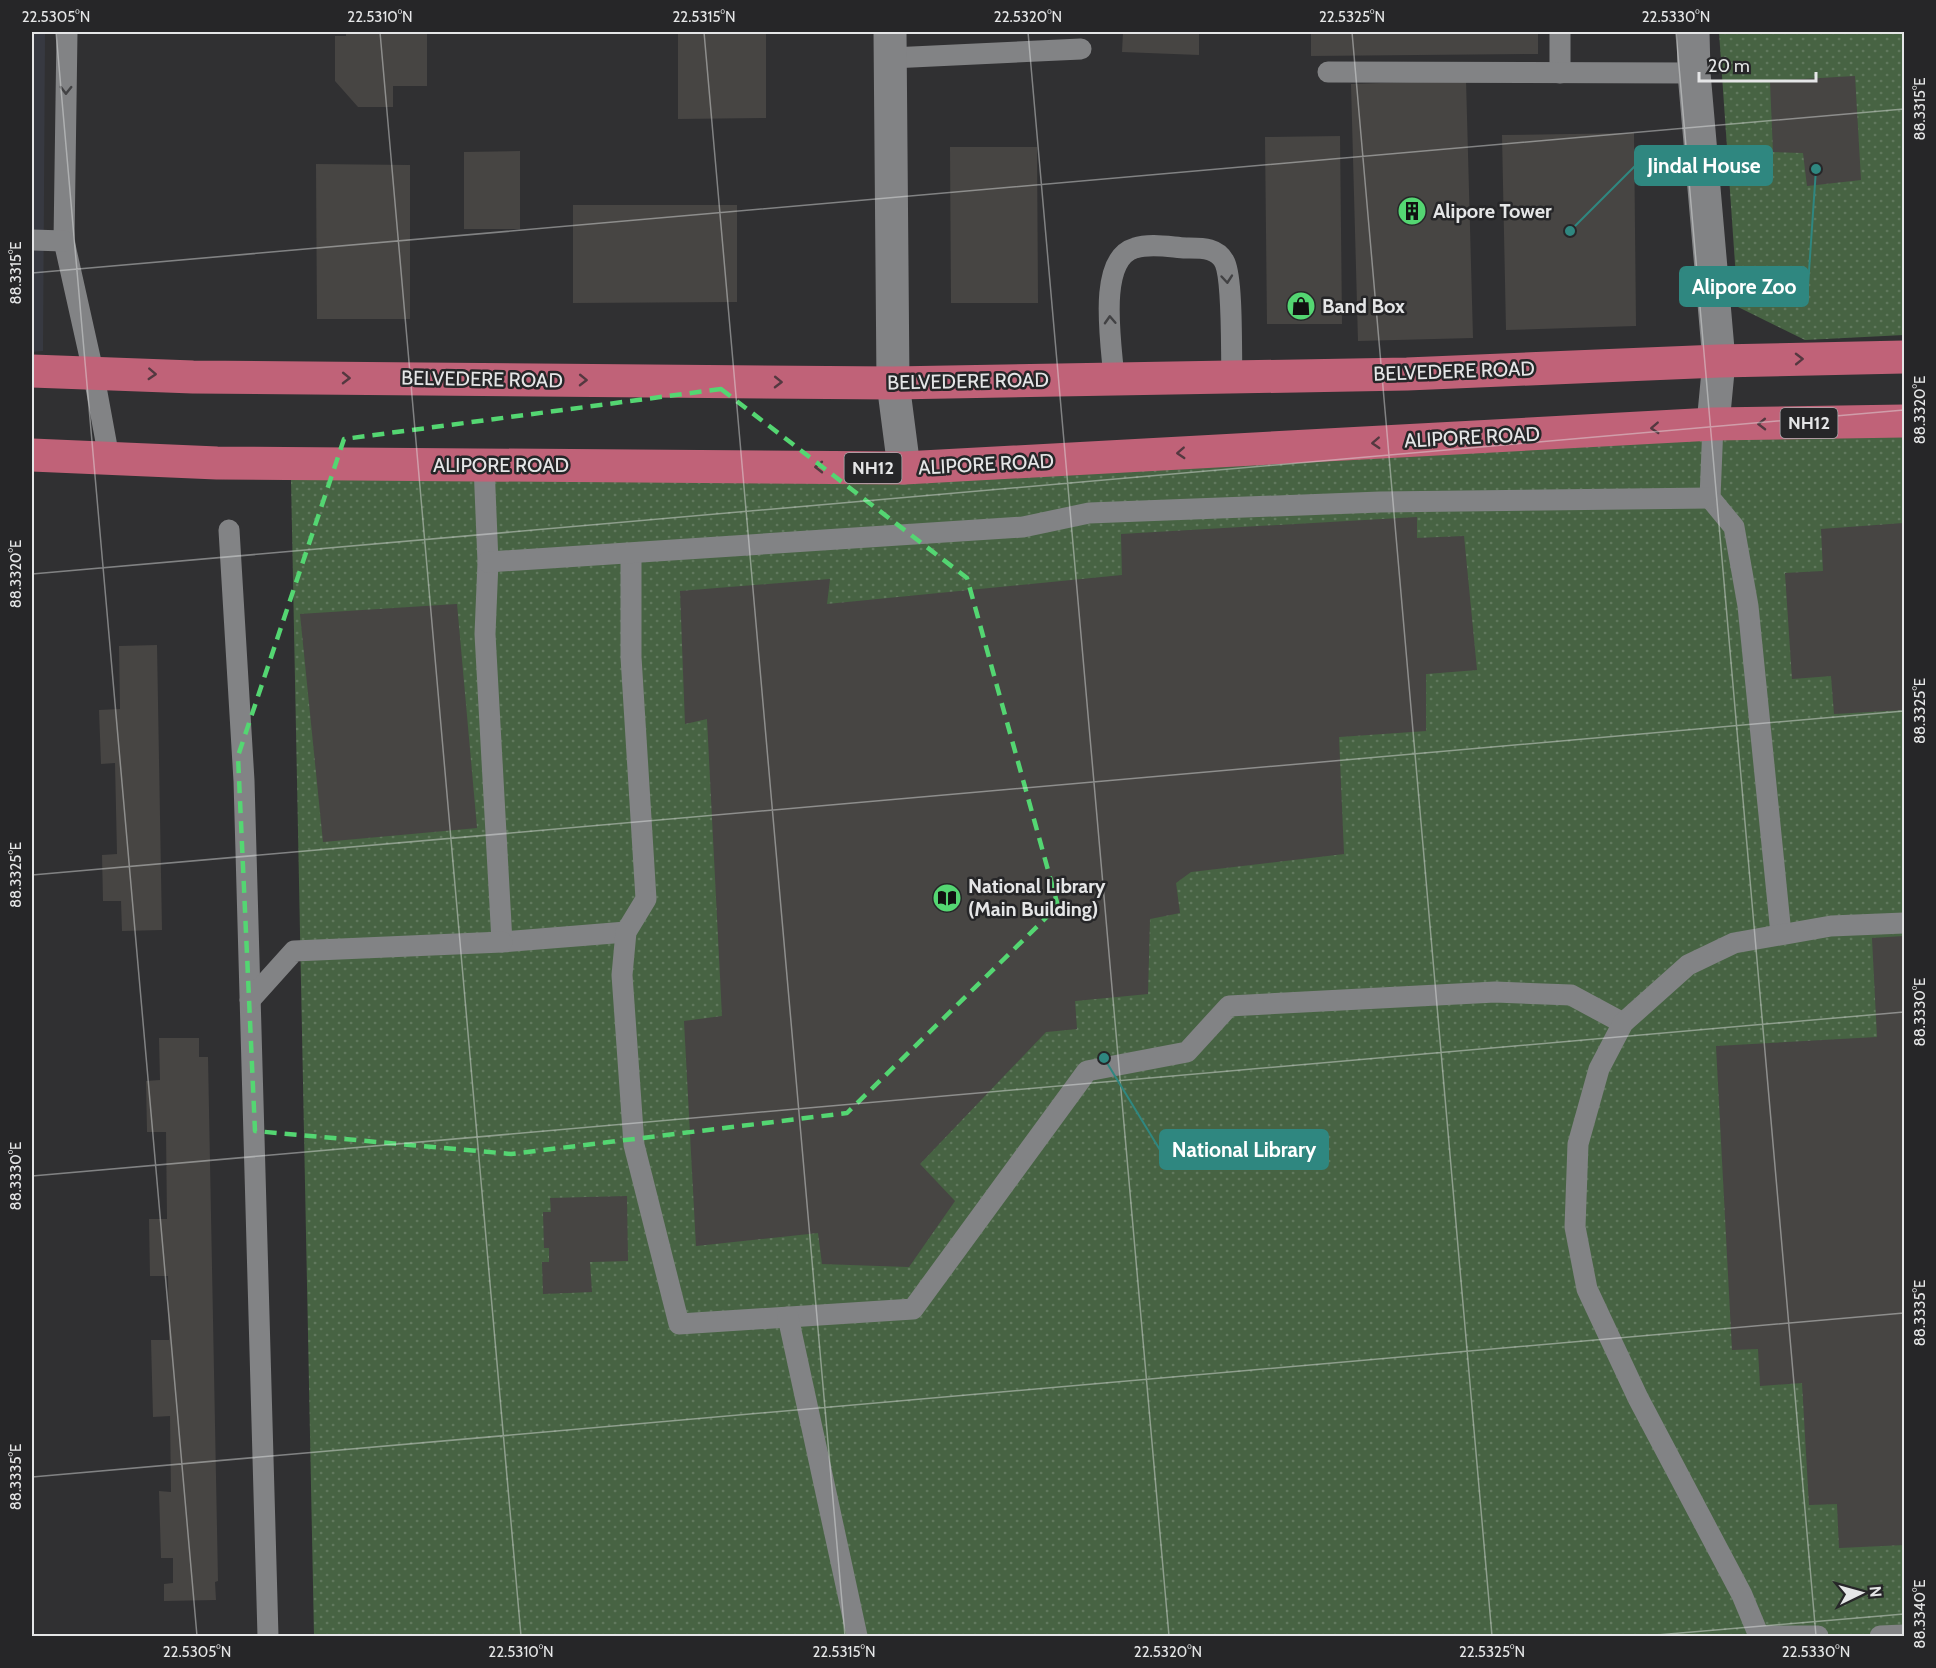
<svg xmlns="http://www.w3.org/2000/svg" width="1936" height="1668" viewBox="0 0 1936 1668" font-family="Cabin,sans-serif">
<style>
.built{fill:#373941}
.park{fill:url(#park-dots)}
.building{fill:#474543}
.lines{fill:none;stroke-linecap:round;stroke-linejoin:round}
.service{stroke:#828385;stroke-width:21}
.minor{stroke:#828385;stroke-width:33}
.trunk{stroke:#c06278;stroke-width:33}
.oneway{stroke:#424244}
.oneway2{stroke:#543840}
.marked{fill:none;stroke:#54d672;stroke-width:4.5;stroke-dasharray:12 8;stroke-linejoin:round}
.ticks{fill:none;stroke:#e5e6e7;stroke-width:1.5;stroke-opacity:0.45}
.labels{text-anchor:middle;stroke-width:5;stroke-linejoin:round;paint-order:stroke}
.shield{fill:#262628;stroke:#acacae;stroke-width:1.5}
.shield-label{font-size:18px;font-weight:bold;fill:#e5e6e7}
.poi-label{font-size:20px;font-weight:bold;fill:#e5e6e7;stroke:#262628;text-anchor:start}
.street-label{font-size:20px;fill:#e5e6e7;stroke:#262628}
.leader{fill:none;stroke:#2f8780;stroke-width:2}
.callout-dot{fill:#2f8780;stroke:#262628;stroke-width:2}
.callout{fill:#2f8780;stroke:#2f8780;stroke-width:2}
.callout-label{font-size:21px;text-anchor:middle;font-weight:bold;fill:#fff}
.neatline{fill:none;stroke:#e5e6e7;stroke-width:2}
.ticks-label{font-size:15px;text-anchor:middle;fill:#e5e6e7}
</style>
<defs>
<pattern id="park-dots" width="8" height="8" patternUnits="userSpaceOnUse" patternTransform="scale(1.5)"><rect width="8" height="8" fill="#476343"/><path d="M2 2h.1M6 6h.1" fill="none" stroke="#61795e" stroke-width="1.8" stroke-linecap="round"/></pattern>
</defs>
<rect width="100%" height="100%" fill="#303032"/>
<path class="built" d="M32 32H45L43 351 32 352Z"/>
<g class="park">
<path d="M1719 32H1904V335L1805 340 1738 307Z"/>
<path d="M1904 433V1636H314L291 479Z"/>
</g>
<g class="building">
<path d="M346 32H427V86H393V107H358L335 81V36H346Z"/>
<path d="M678 32H766V118L678 119Z"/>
<path d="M1123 32H1199V55L1122 52Z"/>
<path d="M1311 32H1538V54L1311 56Z"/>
<path d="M1855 76 1861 180 1807 186 1803 153 1773 152 1770 81Z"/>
<path d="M1466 80 1473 338 1358 341 1351 84Z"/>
<path d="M1634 133 1636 326 1506 330 1502 135Z"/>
<path d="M1340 136 1342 324H1267L1265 137Z"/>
<path d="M950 147H1037L1038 303H951Z"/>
<path d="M520 151V229H464V152Z"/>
<path d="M316 164 410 165V319H317Z"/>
<path d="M573 205H737V302L573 303Z"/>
<path d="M1417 517V538L1464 536 1477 670 1426 674V731L1339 737 1344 854 1191 872 1176 883 1180 913 1150 919 1148 994 1075 1001 1077 1029 1046 1032 920 1164 955 1201 909 1267 822 1264 818 1233 696 1246 684 1021 722 1016 707 719 685 724 680 591 830 579 827 604 1122 575 1121 534Z"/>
<path d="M1904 523V710L1834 714 1831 676 1792 679 1785 573 1823 571 1821 529Z"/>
<path d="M457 604 477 828 323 842 300 614Z"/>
<path d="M157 645 162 930 122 931 121 901H103L102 855 117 854 115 763 101 764 99 710 120 709 119 646Z"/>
<path d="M1904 936V1545L1839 1548 1837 1504 1809 1505 1802 1383 1760 1386 1758 1349 1732 1350 1716 1046 1877 1037 1872 938Z"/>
<path d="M159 1038H199V1057H208L218 1581 215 1582 216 1600 164 1601V1584L173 1583V1558H161L159 1491 171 1492 170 1416 153 1417 151 1340H169L168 1276H150L149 1219H167L166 1132H147L146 1081 160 1080Z"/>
<path d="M627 1196 628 1261 590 1262 592 1292 543 1294 542 1262H549V1248H544L543 1212H551L550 1198Z"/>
</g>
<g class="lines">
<g class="service">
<path d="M67 32 64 241 93 371 109 458"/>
<path d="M1560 32V73"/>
<path d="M891 58 1081 49"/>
<path d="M1328 72 1694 73"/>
<path d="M32 240 64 241"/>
<path d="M1114 379C1112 347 1096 259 1135 248 1150 243 1170 247 1186 248 1201 248 1218 247 1225 263 1233 282 1231 352 1232 377"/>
<path d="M1713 424 1710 498 1734 527 1748 606 1781 934"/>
<path d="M484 465 488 562 485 634 502 942 626 932"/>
<path d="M229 530 244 781 268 1636"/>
<path d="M631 554V657L646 899 626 932 622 975 634 1145 679 1324 913 1309 1087 1071 1187 1052 1229 1006 1495 992 1571 995 1623 1023"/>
<path d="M488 562 1023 527 1089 513 1380 502 1710 498"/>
<path d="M250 1000 294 951 502 942"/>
<path d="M788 1317 857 1636"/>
<path d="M1759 1636 1742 1595 1638 1398 1587 1289 1575 1227 1578 1144 1599 1069 1623 1023 1688 965 1734 943 1831 926 1904 923"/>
<path d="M1759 1636H1818"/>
<path d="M1880 1636 1904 1635"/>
</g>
<g class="minor">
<path d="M890 32 893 383 904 468"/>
<path d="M1693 32 1694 73 1719 361 1713 424"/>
</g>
<g class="trunk">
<path d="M32 371 193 377 893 383 1407 374 1719 361 1904 357"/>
<path d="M32 455 217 463 904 468 1713 424 1904 421"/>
</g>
</g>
<defs><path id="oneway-chevron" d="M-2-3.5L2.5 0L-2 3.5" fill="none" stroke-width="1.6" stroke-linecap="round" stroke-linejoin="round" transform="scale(1.5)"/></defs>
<g class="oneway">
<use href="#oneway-chevron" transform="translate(66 90) rotate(91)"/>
<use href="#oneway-chevron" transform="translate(1227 279) rotate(85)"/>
<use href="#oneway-chevron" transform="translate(1110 320) rotate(-93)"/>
</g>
<g class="oneway2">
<use href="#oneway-chevron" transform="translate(1799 359) rotate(-1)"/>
<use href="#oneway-chevron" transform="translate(152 374) rotate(3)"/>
<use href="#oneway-chevron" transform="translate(346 378) rotate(1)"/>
<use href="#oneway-chevron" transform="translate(583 380) rotate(1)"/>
<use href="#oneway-chevron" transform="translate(778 382) rotate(1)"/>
<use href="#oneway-chevron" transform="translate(1762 424) rotate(179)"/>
<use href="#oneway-chevron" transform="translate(1655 428) rotate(177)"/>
<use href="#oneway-chevron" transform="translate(1376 443) rotate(177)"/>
<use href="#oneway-chevron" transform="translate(1181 453) rotate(177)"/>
<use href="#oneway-chevron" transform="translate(819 467) rotate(-180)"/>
</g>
<path class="marked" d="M721 389 967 578 1058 906 847 1113 511 1154 255 1131 238 756 344 439Z"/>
<path class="ticks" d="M56 32 197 1636M380 32 521 1636M704 32 845 1636M1028 32 1169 1636M1352 32 1492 1636M1676 32 1816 1636M32 273 1904 109M32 574 1904 410M32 875 1904 711M32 1176 1904 1012M32 1477 1904 1313M1645 1636 1904 1614"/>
<defs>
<g id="building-disc" transform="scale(1.5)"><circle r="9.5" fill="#54d672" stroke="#262628"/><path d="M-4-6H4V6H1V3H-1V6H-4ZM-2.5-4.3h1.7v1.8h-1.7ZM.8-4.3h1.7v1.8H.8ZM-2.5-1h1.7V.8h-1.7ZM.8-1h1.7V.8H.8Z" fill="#111"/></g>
<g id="shop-disc" transform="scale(1.5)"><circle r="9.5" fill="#54d672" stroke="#262628"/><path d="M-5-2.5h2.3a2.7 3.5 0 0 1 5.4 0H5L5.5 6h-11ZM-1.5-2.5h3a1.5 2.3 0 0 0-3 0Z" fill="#111"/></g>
<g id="library-disc" transform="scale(1.5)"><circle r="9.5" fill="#54d672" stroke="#262628"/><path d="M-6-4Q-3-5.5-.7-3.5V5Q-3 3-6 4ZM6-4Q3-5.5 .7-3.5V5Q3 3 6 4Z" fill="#111"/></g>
</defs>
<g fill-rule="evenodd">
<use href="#building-disc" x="1412" y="211"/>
<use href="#shop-disc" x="1301" y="306"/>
<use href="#library-disc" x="947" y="898"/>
</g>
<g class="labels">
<g class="shield">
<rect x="1780.5" y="408" width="57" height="30" rx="4.5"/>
<rect x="844.5" y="453" width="57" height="30" rx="4.5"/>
</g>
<g class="shield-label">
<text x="1809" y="429">NH12</text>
<text x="873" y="474">NH12</text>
</g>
<g class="poi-label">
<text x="1433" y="218">Alipore Tower</text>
<text x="1322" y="313">Band Box</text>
<text x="968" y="893">National Library<tspan x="968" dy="23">(Main Building)</tspan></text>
</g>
<g class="street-label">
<text transform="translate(1454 371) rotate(-2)" y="7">BELVEDERE ROAD</text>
<text transform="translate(482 379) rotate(1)" y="7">BELVEDERE ROAD</text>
<text transform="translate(968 381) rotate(-1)" y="7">BELVEDERE ROAD</text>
<text transform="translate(1472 437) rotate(-3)" y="7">ALIPORE ROAD</text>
<text transform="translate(986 464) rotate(-3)" y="7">ALIPORE ROAD</text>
<text x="501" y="472">ALIPORE ROAD</text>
</g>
</g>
<path class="leader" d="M1570 231L1635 166M1816 169L1808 286M1104 1058L1160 1150"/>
<g class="callout-dot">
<circle cx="1570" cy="231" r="6"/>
<circle cx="1816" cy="169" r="6"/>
<circle cx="1104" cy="1058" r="6"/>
</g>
<g class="callout">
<rect x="1635" y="146" width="137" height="39" rx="6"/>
<rect x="1680" y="267" width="128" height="39" rx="6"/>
<rect x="1160" y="1130" width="168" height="39" rx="6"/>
</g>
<g class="callout-label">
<text x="1704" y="173">Jindal House</text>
<text x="1744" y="294">Alipore Zoo</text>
<text x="1244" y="1157">National Library</text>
</g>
<rect width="1936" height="1668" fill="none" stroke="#262628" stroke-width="66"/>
<g transform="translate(1861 1593) rotate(85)" stroke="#262628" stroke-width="4.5" paint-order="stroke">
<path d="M0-4.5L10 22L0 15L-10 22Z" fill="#e5e6e7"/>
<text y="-9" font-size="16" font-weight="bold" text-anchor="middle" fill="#e5e6e7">N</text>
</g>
<path d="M1699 72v9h117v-9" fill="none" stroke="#e5e6e7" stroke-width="3"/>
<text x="1708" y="72" font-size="18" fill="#e5e6e7" stroke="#262628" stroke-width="4.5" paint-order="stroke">20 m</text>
<rect x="33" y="33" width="1870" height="1602" class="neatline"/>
<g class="ticks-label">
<text x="56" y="22">22.5305°N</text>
<text x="380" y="22">22.5310°N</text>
<text x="704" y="22">22.5315°N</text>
<text x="1028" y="22">22.5320°N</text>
<text x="1352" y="22">22.5325°N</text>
<text x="1676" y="22">22.5330°N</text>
<text transform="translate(1920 109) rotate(-90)" y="5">88.3315°E</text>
<text transform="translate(16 273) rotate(-90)" y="5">88.3315°E</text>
<text transform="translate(1920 410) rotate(-90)" y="5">88.3320°E</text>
<text transform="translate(16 574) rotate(-90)" y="5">88.3320°E</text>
<text transform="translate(1920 711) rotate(-90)" y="5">88.3325°E</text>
<text transform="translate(16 875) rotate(-90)" y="5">88.3325°E</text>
<text transform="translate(1920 1012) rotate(-90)" y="5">88.3330°E</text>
<text transform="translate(16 1176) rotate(-90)" y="5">88.3330°E</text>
<text transform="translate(1920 1313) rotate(-90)" y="5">88.3335°E</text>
<text transform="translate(16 1477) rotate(-90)" y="5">88.3335°E</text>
<text transform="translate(1920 1614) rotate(-90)" y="5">88.3340°E</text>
<text x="197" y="1657">22.5305°N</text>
<text x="521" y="1657">22.5310°N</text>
<text x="844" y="1657">22.5315°N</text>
<text x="1168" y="1657">22.5320°N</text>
<text x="1492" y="1657">22.5325°N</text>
<text x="1816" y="1657">22.5330°N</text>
</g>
</svg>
